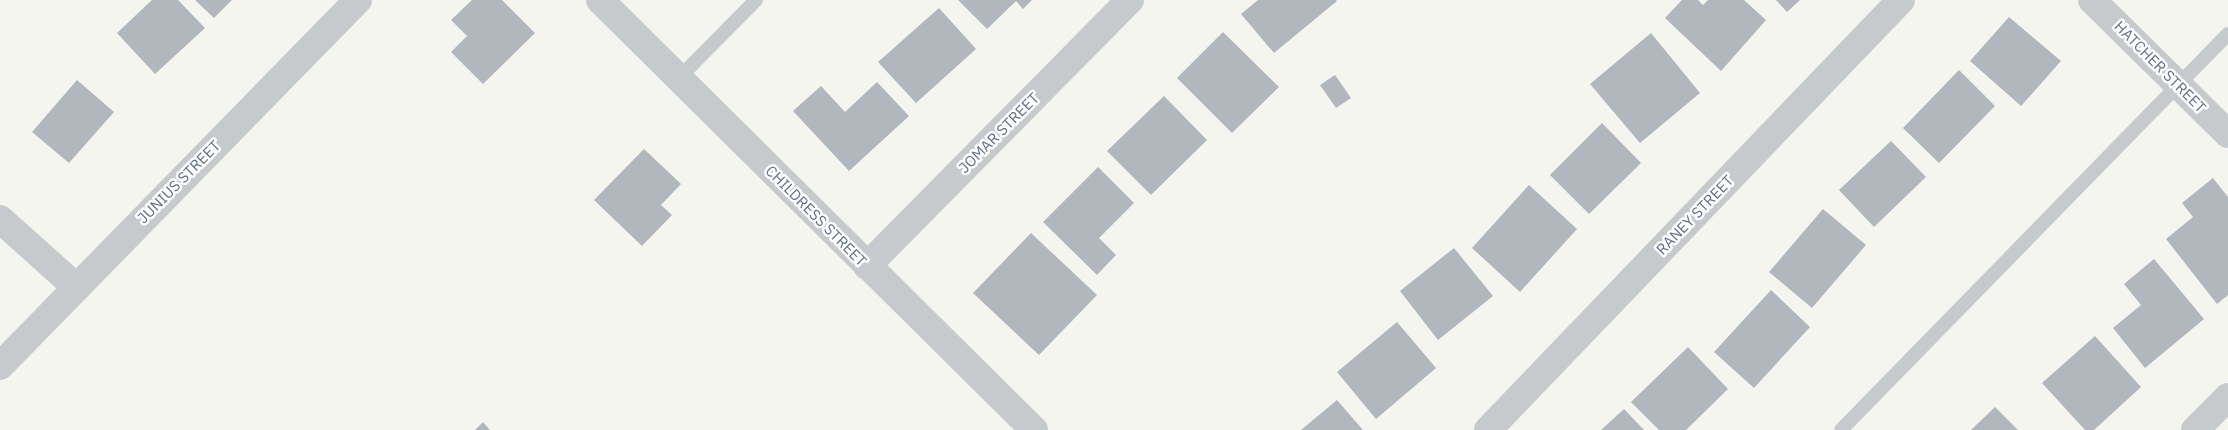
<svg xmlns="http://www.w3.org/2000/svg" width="2228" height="430" viewBox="0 0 2228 430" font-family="'IBM Plex Sans',sans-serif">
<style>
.building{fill:#b1b7bd}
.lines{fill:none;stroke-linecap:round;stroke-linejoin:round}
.service{stroke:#c7cacd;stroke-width:14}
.minor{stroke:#c7cacd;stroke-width:28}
.tertiary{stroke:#c7cacd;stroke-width:28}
.labels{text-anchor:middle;stroke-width:5;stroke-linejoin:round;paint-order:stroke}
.street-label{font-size:15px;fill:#617185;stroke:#fff}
</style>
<rect width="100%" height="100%" fill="#f5f5f0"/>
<g class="building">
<path d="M152 0H178L205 28 155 74 117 33Z"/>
<path d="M195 0H232L214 18Z"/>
<path d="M472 0H502L535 33 483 84 451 52 467 36 451 20Z"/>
<path d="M958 0H1032L1023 9 1016 1 987 29Z"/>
<path d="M1258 0H1336L1337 1 1274 53 1241 14Z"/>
<path d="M1682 0H1698L1703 5 1708 0H1744L1766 20 1721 71 1665 18Z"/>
<path d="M1776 0H1800L1787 12Z"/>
<path d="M939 8 976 49 916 103 878 62Z"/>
<path d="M2009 17 2061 61 2021 106 1970 61Z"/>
<path d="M1223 32 1279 87 1232 133 1177 78Z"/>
<path d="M1651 33 1700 93 1640 143 1590 84Z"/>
<path d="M1959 70 1995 106 1939 163 1903 128Z"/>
<path d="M1335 75 1351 98 1336 108 1320 85Z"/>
<path d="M77 80 114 112 69 163 32 132Z"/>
<path d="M877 82 909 116 849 171 793 111 821 86 845 112Z"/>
<path d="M1164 96 1207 140 1151 195 1107 151Z"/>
<path d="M1602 123 1641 163 1589 214 1550 175Z"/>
<path d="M1891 141 1926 177 1874 227 1839 190Z"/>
<path d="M644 149 681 184 661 205 672 215 642 246 594 200Z"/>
<path d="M1098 167 1134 203 1099 238 1116 255 1097 275 1043 222Z"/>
<path d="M2213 178 2228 197V295L2217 304 2166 239 2193 217 2182 203Z"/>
<path d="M1529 185 1577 229 1520 292 1472 248Z"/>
<path d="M1823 209 1866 245 1812 308 1769 272Z"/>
<path d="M1031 233 1097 295 1039 355 973 293Z"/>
<path d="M1454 248 1493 296 1438 340 1400 291Z"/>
<path d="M2154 259 2204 319 2145 368 2113 328 2141 305 2124 284Z"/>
<path d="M1771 290 1810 327 1754 388 1714 352Z"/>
<path d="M1397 322 1436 368 1376 419 1337 372Z"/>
<path d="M2095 336 2141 387 2094 430H2085L2042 383Z"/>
<path d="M1688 347 1728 389 1686 430H1659L1631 402Z"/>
<path d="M1337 400 1363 430H1301Z"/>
<path d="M1995 407 2018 430H1971Z"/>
<path d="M1624 409 1644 430H1601Z"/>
<path d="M483 422 490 430H475Z"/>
</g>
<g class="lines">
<g class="service">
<path d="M678 79 756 0"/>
<path d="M1841 430 2228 34"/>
</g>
<g class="minor">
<path d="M600 0 1034 430"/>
<path d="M2092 0 2228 134"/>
<path d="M0 219 76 287"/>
<path d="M867 266 1130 0"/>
<path d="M1488 430 1901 0"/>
<path d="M2195 430 2228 397"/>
</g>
<path class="tertiary" d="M0 366 358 0"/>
</g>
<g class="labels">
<g class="street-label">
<text transform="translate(2160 67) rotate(45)" y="5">HATCHER STREET</text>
<text transform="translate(999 133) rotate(-45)" y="5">JOMAR STREET</text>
<text transform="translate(179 182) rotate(-45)" y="5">JUNIUS STREET</text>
<text transform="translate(1695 215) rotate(-46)" y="5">RANEY STREET</text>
<text transform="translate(816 216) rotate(45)" y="5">CHILDRESS STREET</text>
</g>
</g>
</svg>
